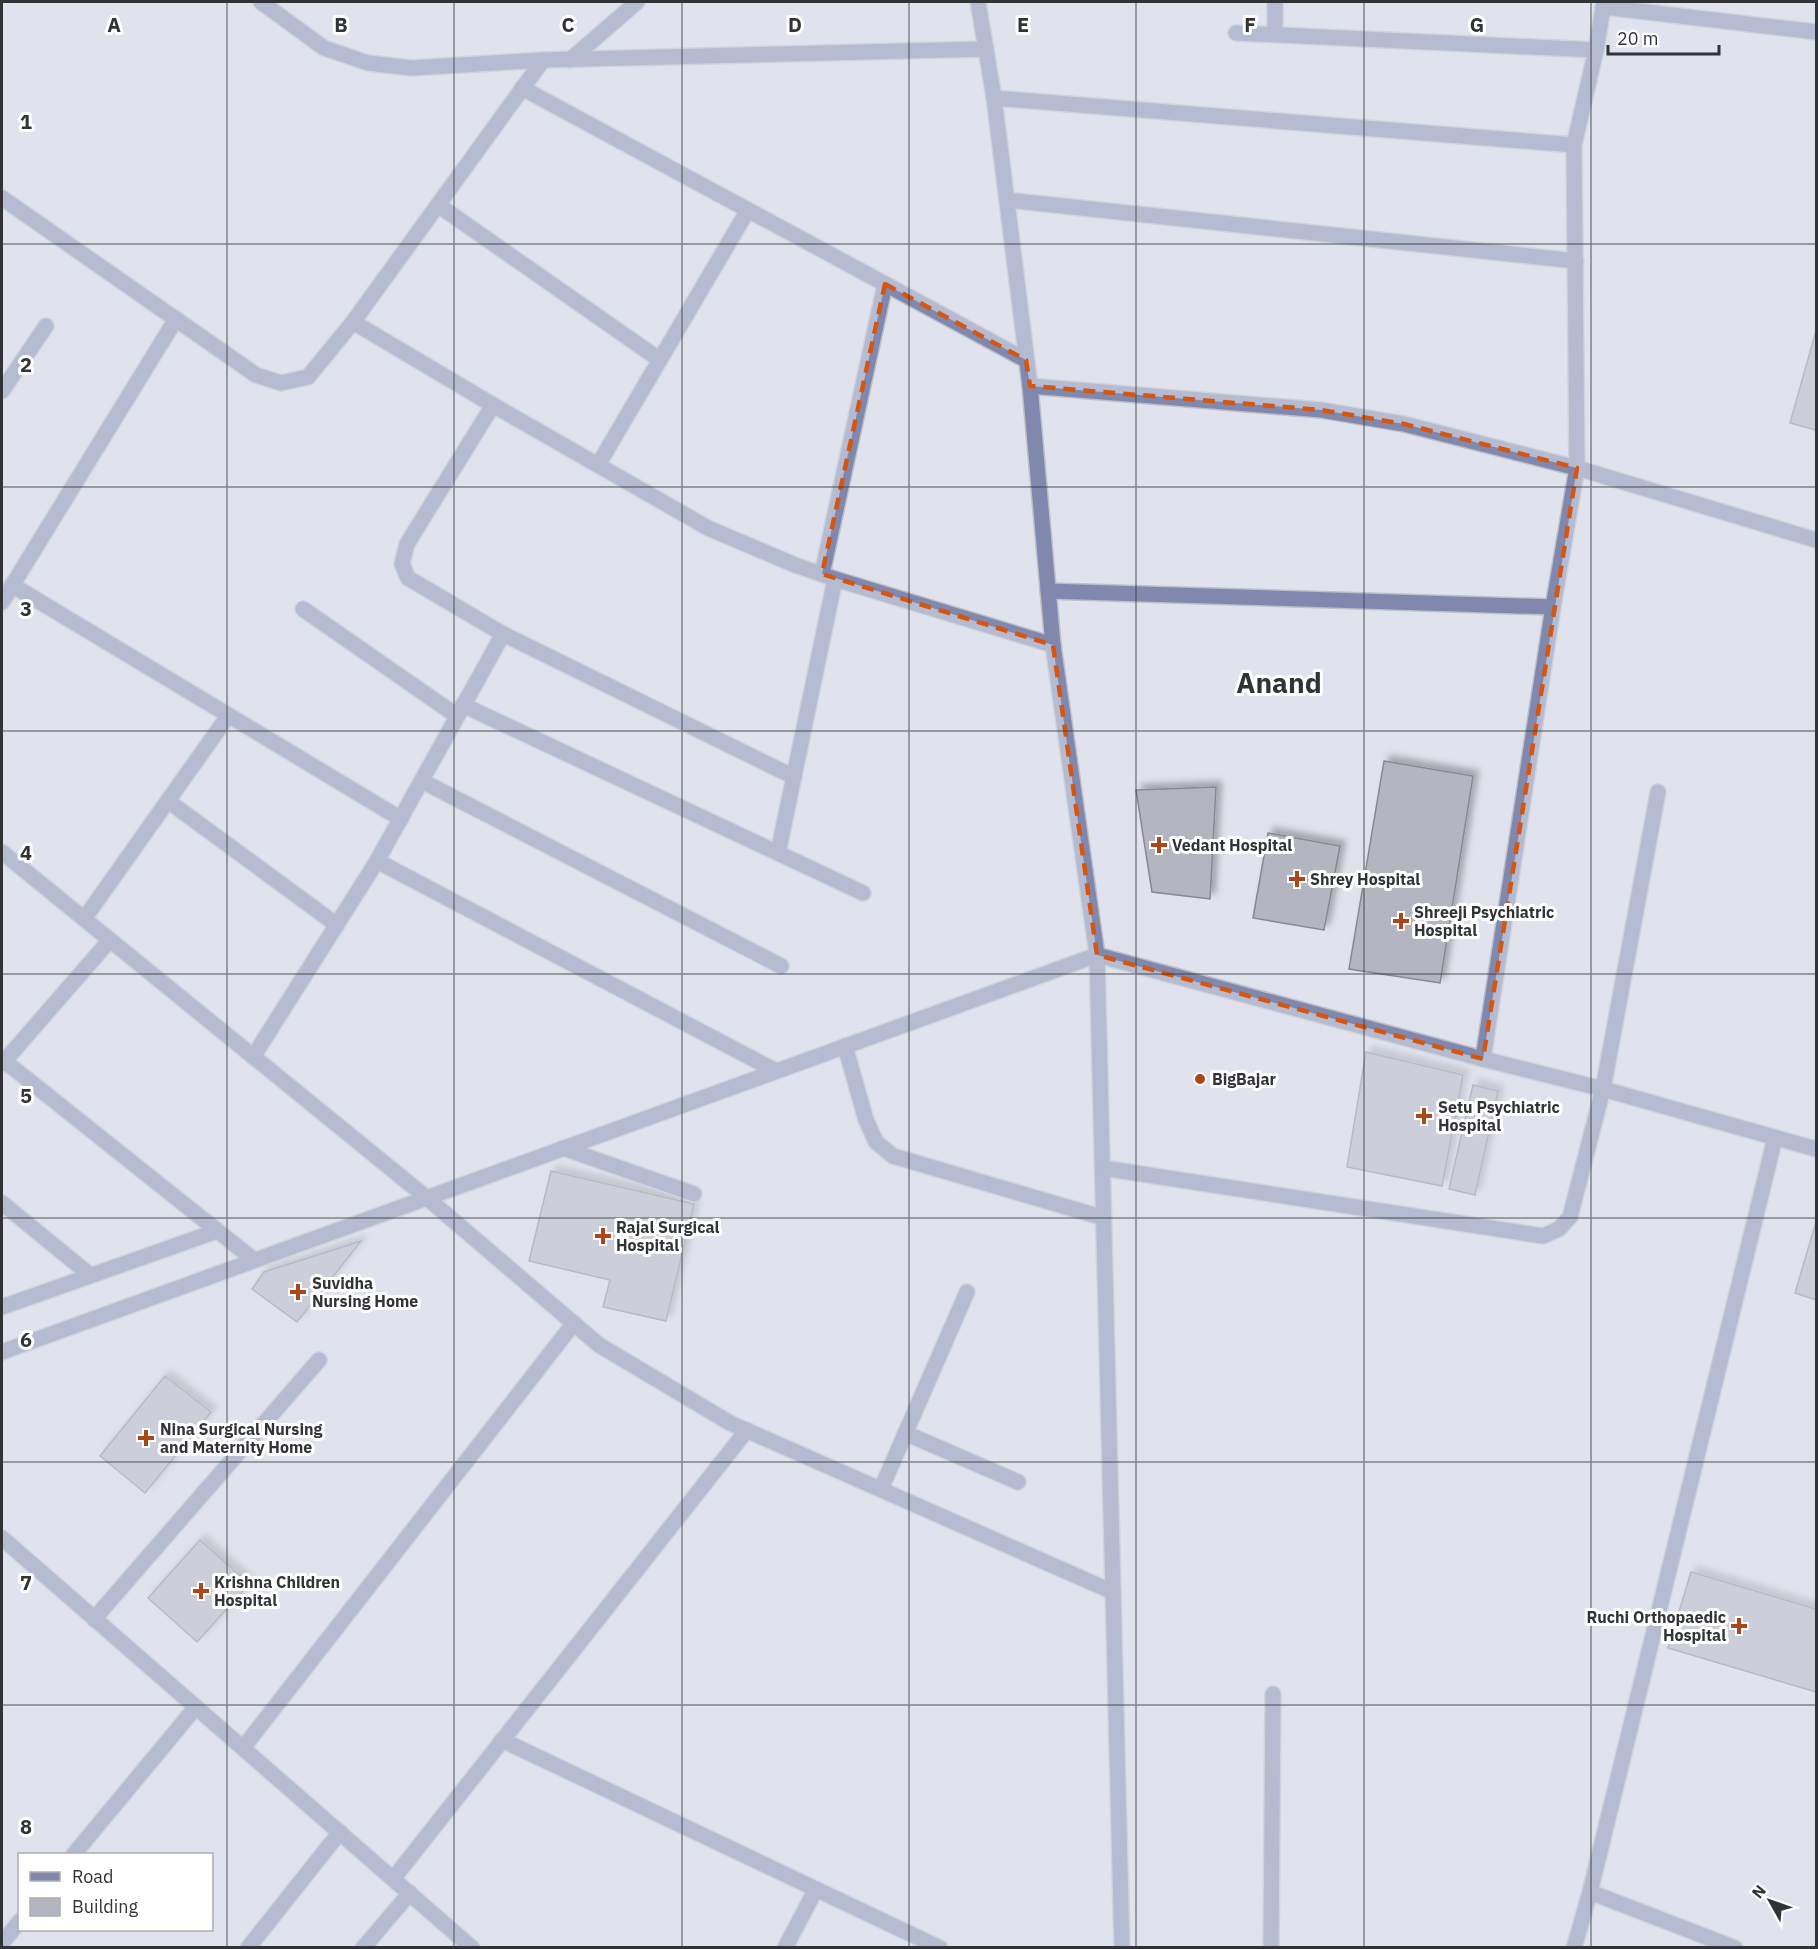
<svg xmlns="http://www.w3.org/2000/svg" width="1818" height="1949" viewBox="0 0 1818 1949" font-family="'IBM Plex Sans',sans-serif">
<style>
.building{fill:#b3b6c0;stroke:#868892;stroke-width:1.5;filter:url(#shadow)}
.lines{fill:none;stroke-linecap:round;stroke-linejoin:round}
.minor-casing{stroke:#bdc0c9;stroke-width:18}
.minor{stroke:#8089ad;stroke-width:15}
.marked{fill:none;stroke:#d65510;stroke-width:4.5;stroke-dasharray:12 8;stroke-linejoin:round}
.grid{fill:none;stroke:#323337;stroke-width:1.5;stroke-opacity:0.55}
.poi-dot{fill:#ac471a;stroke:#fff;stroke-width:2}
.labels{text-anchor:middle;stroke-width:6;stroke-linejoin:round;paint-order:stroke}
.poi-label{font-size:16px;font-weight:bold;fill:#323337;stroke:#fff;text-anchor:start}
.town-label{font-size:28px;font-weight:bold;fill:#323337;stroke:#fff}
.grid-label{font-size:20px;text-anchor:middle;font-weight:bold;fill:#323337;stroke:#fff;stroke-width:6;stroke-linejoin:round;paint-order:stroke}
</style>
<defs>
<filter id="shadow"><feDropShadow dx="5.5" dy="-5.5" stdDeviation="3" flood-color="#0004"/></filter>
</defs>
<rect width="100%" height="100%" fill="#e0e3ed"/>
<g class="building">
<path d="M1816 331V430L1790 423Z"/>
<path d="M1384 761 1473 776 1440 983 1349 969Z"/>
<path d="M1216 787 1210 899 1152 892 1136 790Z"/>
<path d="M1268 833 1340 846 1324 930 1253 918Z"/>
<path d="M1366 1052 1463 1075 1442 1186 1347 1167Z"/>
<path d="M1473 1085 1498 1091 1475 1195 1449 1189Z"/>
<path d="M551 1171 694 1204 666 1321 603 1307 610 1280 529 1261Z"/>
<path d="M1816 1222V1300L1795 1293Z"/>
<path d="M361 1241 297 1322 252 1289 264 1272Z"/>
<path d="M165 1376 211 1412 145 1493 100 1456Z"/>
<path d="M200 1540 249 1584 197 1642 148 1598Z"/>
<path d="M1691 1572 1816 1609V1692L1668 1648Z"/>
</g>
<g class="lines">
<g class="minor-casing">
<g id="minor">
<path d="M261 2 324 48 368 63 412 68 543 60 986 49"/>
<path d="M978 2 994 98 1030 386 1053 645 1097 955 1122 1948"/>
<path d="M1275 2V34"/>
<path d="M1604 7 1816 32"/>
<path d="M1236 33 1596 50"/>
<path d="M570 60 637 2"/>
<path d="M522 88 1026 360"/>
<path d="M994 98 1574 145"/>
<path d="M2 198 256 375 281 383 308 377 353 322 543 60"/>
<path d="M1007 200 1576 261"/>
<path d="M438 205 660 360"/>
<path d="M353 322 493 405 708 528 795 565 835 579 1053 645"/>
<path d="M1030 386 1321 410 1404 424 1577 468 1816 540"/>
<path d="M2 391 46 326"/>
<path d="M493 405 407 544 402 564 408 578 503 634 794 777"/>
<path d="M598 465 748 210"/>
<path d="M822 574 885 284"/>
<path d="M12 585 401 819"/>
<path d="M1048 591 1553 607"/>
<path d="M2 602 176 319"/>
<path d="M303 609 457 716"/>
<path d="M463 705 863 893"/>
<path d="M422 781 781 966"/>
<path d="M168 801 337 925"/>
<path d="M2 852 427 1198 599 1345 730 1423 1113 1592"/>
<path d="M778 853 835 579"/>
<path d="M377 861 776 1071"/>
<path d="M84 919 228 716"/>
<path d="M845 1046 866 1120 876 1142 893 1156 1104 1218"/>
<path d="M253 1057 377 861 503 634"/>
<path d="M2 1059 254 1260"/>
<path d="M1483 1059 1553 607 1577 468 1574 145 1596 50 1604 2"/>
<path d="M2 1064 110 940"/>
<path d="M563 1148 694 1194"/>
<path d="M1103 1168 1543 1236 1559 1229 1570 1217 1603 1089 1658 792"/>
<path d="M2 1203 90 1275"/>
<path d="M2 1307 217 1231"/>
<path d="M2 1352 1097 955 1483 1059 1603 1089 1816 1149"/>
<path d="M905 1433 1018 1482"/>
<path d="M881 1489 967 1292"/>
<path d="M2 1538 472 1948"/>
<path d="M94 1619 319 1360"/>
<path d="M502 1740 940 1948"/>
<path d="M243 1748 574 1323"/>
<path d="M74 1854 196 1707"/>
<path d="M393 1879 747 1430"/>
<path d="M1590 1892 1735 1948"/>
<path d="M2 1943 20 1921"/>
<path d="M248 1948 340 1832"/>
<path d="M363 1948 410 1893"/>
<path d="M785 1948 816 1889"/>
<path d="M1271 1948 1273 1694"/>
<path d="M1574 1948 1590 1892 1775 1138"/>
</g>
</g>
<use href="#minor" class="minor"/>
</g>
<path d="M0 0H1818V1949H0ZM885 284 1026 360 1030 386 1321 410 1404 424 1577 468 1483 1059 1097 955 1053 645 822 574Z" fill="#e0e3ed" fill-opacity=".55" fill-rule="evenodd"/>
<path class="marked" d="M885 284 1026 360 1030 386 1321 410 1404 424 1577 468 1483 1059 1097 955 1053 645 822 574Z"/>
<path class="grid" d="M227 2V1948M454 2V1948M682 2V1948M909 2V1948M1136 2V1948M1364 2V1948M1591 2V1948M2 244H1816M2 487H1816M2 731H1816M2 974H1816M2 1218H1816M2 1462H1816M2 1705H1816"/>
<g class="poi-dot">
<path d="M1156 836h6v6h6v6h-6v6h-6v-6h-6v-6h6z"/>
<path d="M1294 870h6v6h6v6h-6v6h-6v-6h-6v-6h6z"/>
<path d="M1398 912h6v6h6v6h-6v6h-6v-6h-6v-6h6z"/>
<circle cx="1200" cy="1079" r="6"/>
<path d="M1421 1107h6v6h6v6h-6v6h-6v-6h-6v-6h6z"/>
<path d="M600 1227h6v6h6v6h-6v6h-6v-6h-6v-6h6z"/>
<path d="M295 1283h6v6h6v6h-6v6h-6v-6h-6v-6h6z"/>
<path d="M143 1429h6v6h6v6h-6v6h-6v-6h-6v-6h6z"/>
<path d="M198 1582h6v6h6v6h-6v6h-6v-6h-6v-6h6z"/>
<path d="M1736 1617h6v6h6v6h-6v6h-6v-6h-6v-6h6z"/>
</g>
<g class="labels">
<g class="poi-label">
<text x="1172" y="851">Vedant Hospital</text>
<text x="1310" y="885">Shrey Hospital</text>
<text x="1414" y="918">Shreeji Psychiatric<tspan x="1414" dy="18">Hospital</tspan></text>
<text x="1212" y="1085">BigBajar</text>
<text x="1438" y="1113">Setu Psychiatric<tspan x="1438" dy="18">Hospital</tspan></text>
<text x="616" y="1233">Rajal Surgical<tspan x="616" dy="18">Hospital</tspan></text>
<text x="312" y="1289">Suvidha<tspan x="312" dy="18">Nursing Home</tspan></text>
<text x="160" y="1435">Nina Surgical Nursing<tspan x="160" dy="18">and Maternity Home</tspan></text>
<text x="214" y="1588">Krishna Children<tspan x="214" dy="18">Hospital</tspan></text>
<text x="1726" y="1623" text-anchor="end">Ruchi Orthopaedic<tspan x="1726" dy="18">Hospital</tspan></text>
</g>
<g class="town-label">
<text x="1279" y="693">Anand</text>
</g>
</g>
<g class="grid-label">
<text x="114" y="32">A</text>
<text x="341" y="32">B</text>
<text x="568" y="32">C</text>
<text x="795" y="32">D</text>
<text x="1023" y="32">E</text>
<text x="1250" y="32">F</text>
<text x="1477" y="32">G</text>
<text x="26" y="129">1</text>
<text x="26" y="372">2</text>
<text x="26" y="616">3</text>
<text x="26" y="860">4</text>
<text x="26" y="1103">5</text>
<text x="26" y="1347">6</text>
<text x="26" y="1590">7</text>
<text x="26" y="1834">8</text>
</g>
<rect width="1818" height="1949" fill="none" stroke="#323337" stroke-width="6"/>
<rect x="18" y="1853" width="195" height="78" fill="#ffffff" stroke="#adadaf" stroke-width="1.5"/>
<rect x="30" y="1872" width="30" height="9" fill="#8089ad" stroke="#adadaf" stroke-width="1.5"/>
<text x="72" y="1883" font-size="18" fill="#323337">Road</text>
<rect x="30" y="1898" width="30" height="18" fill="#b3b6c0" stroke="#adadaf" stroke-width="1.5"/>
<text x="72" y="1913" font-size="18" fill="#323337">Building</text>
<g transform="translate(1770 1901) rotate(310)" stroke="#ffffff" stroke-width="4.5" paint-order="stroke">
<path d="M0-4.5L10 22L0 15L-10 22Z" fill="#323337"/>
<text y="-9" font-size="16" font-weight="bold" text-anchor="middle" fill="#323337">N</text>
</g>
<path d="M1608 45v9h111v-9" fill="none" stroke="#323337" stroke-width="3"/>
<text x="1617" y="45" font-size="18" fill="#323337" stroke="#ffffff" stroke-width="4.5" paint-order="stroke">20 m</text>
</svg>
